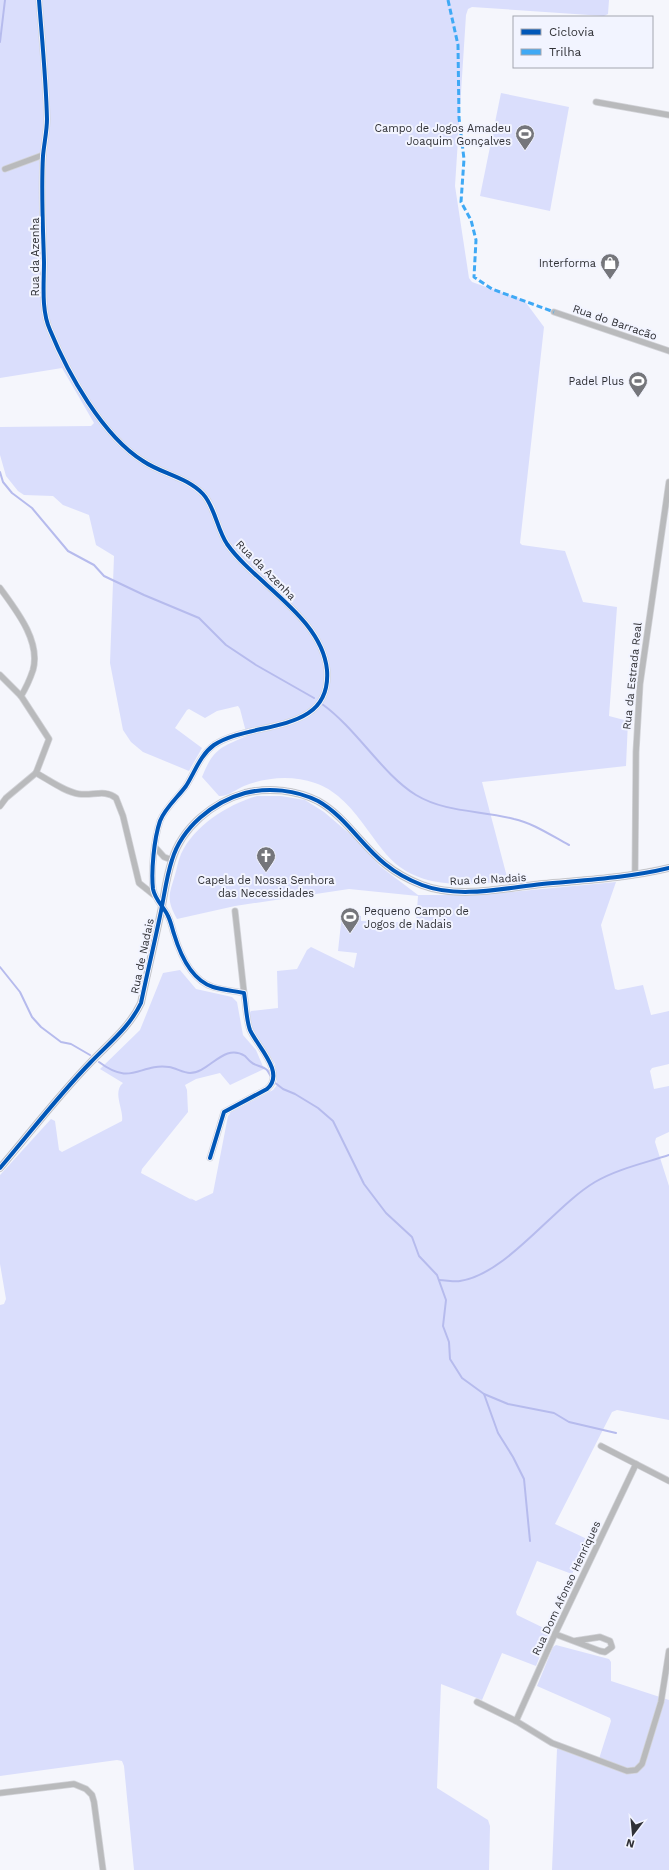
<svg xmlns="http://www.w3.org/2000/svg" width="669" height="1870" viewBox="0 0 669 1870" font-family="'Work Sans',sans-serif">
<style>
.green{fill:#dadefc}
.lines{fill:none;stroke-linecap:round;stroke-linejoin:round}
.stream{stroke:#b6bbed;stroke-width:2}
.minor-casing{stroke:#d2d3d8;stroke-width:7}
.tertiary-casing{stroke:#d2d3d8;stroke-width:8}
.minor{stroke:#b9babc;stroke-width:5.5}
.tertiary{stroke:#b9babc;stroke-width:7}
.quiet{stroke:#3fa9f5;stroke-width:3;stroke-dasharray:6 3;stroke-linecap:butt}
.cycleway-casing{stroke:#f2f4ff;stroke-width:6}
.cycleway{stroke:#0057b8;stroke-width:4}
.labels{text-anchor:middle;stroke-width:4;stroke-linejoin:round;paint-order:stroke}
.poi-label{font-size:11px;fill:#303136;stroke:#f2f4ff;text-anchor:end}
.street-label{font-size:11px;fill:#303136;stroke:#f2f4ff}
</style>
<rect width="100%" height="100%" fill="#f5f6fc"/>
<g class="green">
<path d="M0 0H609L608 14 604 16 472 7 468 9 466 15 455 186 469 278 472 282 524 300 544 327 520 543 522 545 565 551 583 602 617 607 609 716 628 721 626 766 482 782 507 877 506 881C470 885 426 889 396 864 382 852 372 835 361 821 350 806 334 789 315 783 292 775 267 777 244 786 237 789 227 797 219 796L202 777C213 749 221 747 247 736L240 709 238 706 217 711 205 718 189 709 187 710 175 728 202 748 189 771 143 752 131 742 123 730 110 663 114 556 96 545 89 515 63 505 53 496 24 495 18 491 6 476 0 455V427L91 426 94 423 62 368 0 378Z"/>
<path d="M501 93 569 107 550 211 480 196Z"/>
<path d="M257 796H281L305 800 324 812 350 834 381 867 418 895H478L616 882 601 925 615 989 618 990 643 985 651 1015 669 1011V1064L652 1068 650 1071 654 1089 669 1086V1132L656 1138 655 1142 669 1186V1420L617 1410 612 1412 555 1524 587 1539 588 1542 572 1574 537 1561 516 1612 517 1615 550 1631 536 1666 502 1653 482 1700 441 1684 437 1788 488 1820 490 1826 489 1870H134L124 1766 122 1761 117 1760 0 1776V1305L4 1304 6 1299 0 1264V1175L51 1119 55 1121 59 1150 62 1152 122 1121C124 1110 112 1092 123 1083L100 1069 140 1030 163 973 180 970 196 989 232 997 237 1002 243 1035 256 1050 264 1069 230 1085 220 1073 196 1079 185 1085 187 1090 188 1112 142 1169 141 1173 192 1200 190 1198 196 1201 213 1193 228 1116 231 1112 273 1090 277 1085 275 1064 267 1051 252 1030 249 1014 251 1011 278 1008 277 971 297 969 307 950 311 947 354 968 357 953 338 951 342 914 361 916V921L416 923 418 896 349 889 235 906 177 919C166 899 169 895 175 875 177 868 178 861 181 854 195 825 227 805 257 796Z"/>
<path d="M556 1645 609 1659 611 1662V1681L669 1700V1870H552L557 1749 559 1748 598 1762 611 1721 610 1718 537 1686 553 1647Z"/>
</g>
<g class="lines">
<g class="stream">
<path d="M0 42 5 0"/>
<path d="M0 472 3 482 12 493 32 508 68 551 94 565 104 576 144 595 199 618 226 645 256 665 314 698"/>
<path d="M322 704C357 729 382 774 416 795 446 813 481 810 514 819 533 823 552 836 569 845"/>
<path d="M0 967 20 992 32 1017 41 1027 61 1042 71 1044 90 1055"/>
<path d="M99 1062C132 1087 139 1063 169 1067 176 1068 183 1073 190 1073 209 1073 224 1042 245 1056 247 1058 249 1061 251 1062 255 1066 263 1066 267 1070 269 1072 270 1076 272 1078"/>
<path d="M274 1082 283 1089 295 1094 318 1108 333 1121 364 1184 386 1213 412 1237 419 1256 437 1275 446 1300 443 1326 449 1342 450 1359 462 1378 484 1394 508 1404 554 1413 569 1422 616 1433"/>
<path d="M439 1280C446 1280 454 1282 460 1281 507 1274 553 1207 595 1182 617 1169 645 1163 669 1155"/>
<path d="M484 1394 498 1433 513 1457 524 1479 530 1541"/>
</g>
<g class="minor-casing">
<g id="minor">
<path d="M39 0C42 39 46 79 47 119 47 131 44 144 43 156 41 191 43 227 44 262 44 284 41 310 50 330 68 374 103 436 143 461 162 474 187 477 203 494 215 507 217 529 227 544 255 584 322 617 327 670 332 736 251 720 214 745 200 755 195 772 186 786 178 797 165 808 160 821 154 839 151 871 153 889 155 900 164 907 168 916 171 922 172 928 174 934 180 954 191 980 213 987 223 990 234 991 244 993 246 1004 246 1019 250 1030 257 1046 286 1073 267 1089L224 1112 210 1158"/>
<path d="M596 102 669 115"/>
<path d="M5 169 43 155"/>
<path d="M554 312 669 351"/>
<path d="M0 588C16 610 41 641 33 670 30 679 26 688 21 696"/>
<path d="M0 675 21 696 49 739 36 773"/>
<path d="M36 773C49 780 65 792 79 794 93 796 105 789 116 798L123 816 139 883 154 895"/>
<path d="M0 806 6 798 36 773"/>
<path d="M155 847 164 857 172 860"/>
<path d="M635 874 636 752 640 684 669 482"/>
<path d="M235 911 244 993"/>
<path d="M601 1446 669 1481"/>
<path d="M555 1634 600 1651 605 1652 612 1647 610 1641 600 1637 574 1641"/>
<path d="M477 1702 516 1721 552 1743 627 1771 636 1770 642 1764 661 1702 669 1651"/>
<path d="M516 1721 555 1634 636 1464"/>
<path d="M0 1793 74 1784 86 1789 92 1795 94 1802 103 1870"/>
</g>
</g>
<g class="tertiary-casing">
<path id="tertiary" d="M0 1168C30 1133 58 1096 90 1063 109 1043 129 1028 141 1003 147 974 154 945 160 916 164 898 166 878 172 860 182 827 213 802 245 793 269 787 296 790 318 801 345 816 361 845 385 864 396 873 409 880 422 885 459 899 504 888 542 884 584 880 628 878 669 868"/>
</g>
<use href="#minor" class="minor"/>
<use href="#tertiary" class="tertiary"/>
<path class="quiet" d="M448 0 458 45 459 118 464 159 461 202 471 220 476 240 474 277 492 289 554 312"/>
<g class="cycleway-casing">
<g id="cycleway">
<path d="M39 0C42 39 46 79 47 119 47 131 44 144 43 156 41 191 43 227 44 262 44 284 41 310 50 330 68 374 103 436 143 461 162 474 187 477 203 494 215 507 217 529 227 544 255 584 322 617 327 670 332 736 251 720 214 745 200 755 195 772 186 786 178 797 165 808 160 821 154 839 151 871 153 889 155 900 164 907 168 916 171 922 172 928 174 934 180 954 191 980 213 987 223 990 234 991 244 993 246 1004 246 1019 250 1030 257 1046 286 1073 267 1089L224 1112 210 1158"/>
<path d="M0 1168C30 1133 58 1096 90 1063 109 1043 129 1028 141 1003 147 974 154 945 160 916 164 898 166 878 172 860 182 827 213 802 245 793 269 787 296 790 318 801 345 816 361 845 385 864 396 873 409 880 422 885 459 899 504 888 542 884 584 880 628 878 669 868"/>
</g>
</g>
<use href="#cycleway" class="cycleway"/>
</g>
<defs>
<g id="stadium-pin" transform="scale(1)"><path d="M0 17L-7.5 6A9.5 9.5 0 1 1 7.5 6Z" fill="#75767b" stroke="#f2f4ff"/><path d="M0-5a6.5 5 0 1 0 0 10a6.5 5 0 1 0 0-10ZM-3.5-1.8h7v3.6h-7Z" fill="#fff"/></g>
<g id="shop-pin" transform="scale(1)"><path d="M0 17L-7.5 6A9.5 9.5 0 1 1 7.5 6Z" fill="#75767b" stroke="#f2f4ff"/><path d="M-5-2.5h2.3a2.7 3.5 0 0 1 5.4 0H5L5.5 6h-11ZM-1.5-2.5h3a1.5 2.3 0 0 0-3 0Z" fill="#fff"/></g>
<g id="church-pin" transform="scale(1)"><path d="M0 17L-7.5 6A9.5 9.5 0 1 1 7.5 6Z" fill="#75767b" stroke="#f2f4ff"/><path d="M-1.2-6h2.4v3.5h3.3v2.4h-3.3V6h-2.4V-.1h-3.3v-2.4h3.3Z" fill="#fff"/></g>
</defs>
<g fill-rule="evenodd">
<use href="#stadium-pin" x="525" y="134"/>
<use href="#shop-pin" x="610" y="263"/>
<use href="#stadium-pin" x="638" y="381"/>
<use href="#church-pin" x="266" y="856"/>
<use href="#stadium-pin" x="350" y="917"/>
</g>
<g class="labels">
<g class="poi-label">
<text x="511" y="132">Campo de Jogos Amadeu<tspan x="511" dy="13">Joaquim Gonçalves</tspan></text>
<text x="596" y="267">Interforma</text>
<text x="624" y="385">Padel Plus</text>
<text x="266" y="884" text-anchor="middle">Capela de Nossa Senhora<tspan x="266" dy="13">das Necessidades</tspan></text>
<text x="364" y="915" text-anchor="start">Pequeno Campo de<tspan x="364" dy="13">Jogos de Nadais</tspan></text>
</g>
<g class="street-label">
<text transform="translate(35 257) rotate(-90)" y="4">Rua da Azenha</text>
<text transform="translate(615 322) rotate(19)" y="4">Rua do Barracão</text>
<text transform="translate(266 570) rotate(45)" y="4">Rua da Azenha</text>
<text transform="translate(632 676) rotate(-84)" y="4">Rua da Estrada Real</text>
<text transform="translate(488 879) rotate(-3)" y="4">Rua de Nadais</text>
<text transform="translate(142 956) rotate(-78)" y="4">Rua de Nadais</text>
<text transform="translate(566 1588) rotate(-65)" y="4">Rua Dom Afonso Henriques</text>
</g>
</g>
<rect x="513" y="16" width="140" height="52" fill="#f2f4ff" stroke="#a4a6af"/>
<rect x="521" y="29" width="20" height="6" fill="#0057b8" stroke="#a4a6af"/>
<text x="549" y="36" font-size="12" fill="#303136">Ciclovia</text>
<rect x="521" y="49" width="20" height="6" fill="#3fa9f5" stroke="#a4a6af"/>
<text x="549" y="56" font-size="12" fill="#303136">Trilha</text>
<g transform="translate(633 1834) rotate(196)" stroke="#f2f4ff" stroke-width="3" paint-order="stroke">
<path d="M0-3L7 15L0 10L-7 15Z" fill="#303136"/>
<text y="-6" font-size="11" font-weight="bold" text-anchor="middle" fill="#303136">N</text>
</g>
</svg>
